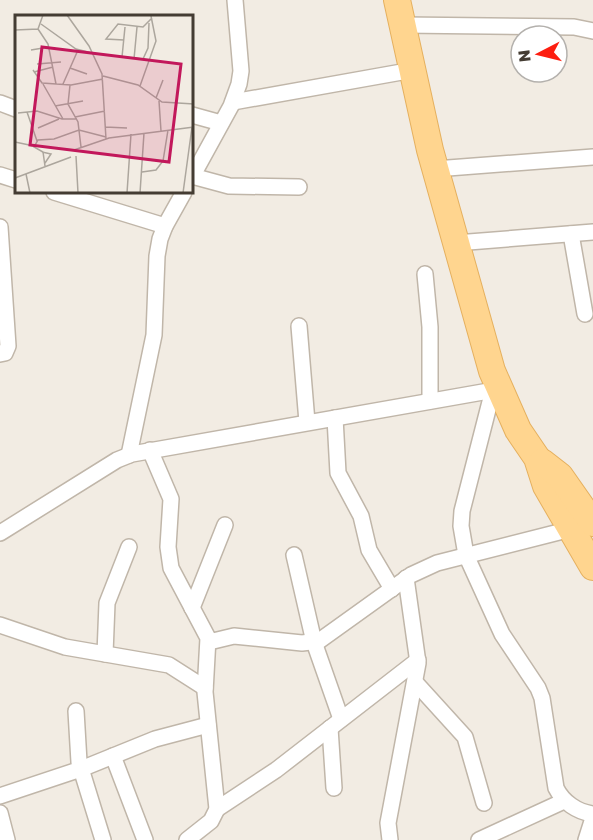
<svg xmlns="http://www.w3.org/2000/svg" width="593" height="840" viewBox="0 0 593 840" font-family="'Golos Text',sans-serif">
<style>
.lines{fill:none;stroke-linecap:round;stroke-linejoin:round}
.minor-casing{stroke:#c0b6a9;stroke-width:18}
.primary-casing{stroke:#e5b05f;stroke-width:28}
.minor{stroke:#fff;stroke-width:15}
.primary{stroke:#ffd58f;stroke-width:26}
.inset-road{fill:none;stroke:#aca69d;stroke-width:1.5}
.view{fill:#c2185b;fill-opacity:0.15;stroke:#c2185b;stroke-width:3}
.inset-edge{fill:none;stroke:#443c33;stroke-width:3}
</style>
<rect width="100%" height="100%" fill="#f2ece3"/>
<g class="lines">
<g class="minor-casing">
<g id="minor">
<path d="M403 25 574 27 593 31"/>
<path d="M233 102 413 70"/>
<path d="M0 103 16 109"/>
<path d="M192 115 221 123"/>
<path d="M435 169 593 157"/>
<path d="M0 175 16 180"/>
<path d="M192 176 229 186 299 187"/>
<path d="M192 177 231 106 239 84 241 71 235 0"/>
<path d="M54 192 165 226"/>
<path d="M0 227 8 346 5 353 0 354"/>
<path d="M571 234 585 314"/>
<path d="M456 243 593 232"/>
<path d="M425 274 430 327V401"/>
<path d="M299 326 307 422"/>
<path d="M493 390 462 511 461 526 466 555 502 634 538 688 542 698 556 788C563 802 577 812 593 814"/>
<path d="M335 418 338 473 361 516 369 550 392 589"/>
<path d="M150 450 171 499 168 547 171 568 208 638 205 692 217 809 211 821 187 840"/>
<path d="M129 455 154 335 157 256 160 239 165 226 184 192"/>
<path d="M0 533 117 460 132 454 500 389"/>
<path d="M294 555 314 642 341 719"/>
<path d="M192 608 225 525"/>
<path d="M0 625 65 647 169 665 205 688"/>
<path d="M209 642 234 636 302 643 319 641 411 575 437 563 571 529"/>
<path d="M105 654 107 603 129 547"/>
<path d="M415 682 465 737 484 803"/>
<path d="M76 711 79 762 103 840"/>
<path d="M330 728 334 788"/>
<path d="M113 756 145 840"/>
<path d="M0 796 81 769 155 739 208 725"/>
<path d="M217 809 276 770 418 660"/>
<path d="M0 813 7 840"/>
<path d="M390 840 388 823 418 663 406 578"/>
<path d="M479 840 564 801"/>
<path d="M586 840 593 818"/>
</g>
</g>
<g class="primary-casing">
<g id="primary">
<path d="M397 0 430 150 492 371 518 430 537 458 546 486 593 567"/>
<path d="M542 462 560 476 593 523"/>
</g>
</g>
<use href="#minor" class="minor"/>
<use href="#primary" class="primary"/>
</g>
<g transform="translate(15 15)">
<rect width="178" height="178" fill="#f2ece3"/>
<path class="inset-road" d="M52 0 74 31 87 59 91 124M26 9 61 34 77 38M110 12 107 42 128 44 133 33 134 8M23 14 33 29 41 69M0 15 23 14 28 0M109 25 91 24 103 9 128 12 137 3M16 35 34 32M119 44 122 12M22 49 46 47M55 53 72 59M18 55 27 68 56 70 88 64M19 57 38 52M88 61 123 70 147 87 179 89M28 69 48 104M48 69 63 35M55 70 53 89 63 107 66 132M125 71 141 26 136 1M141 83 148 65M144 86 146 116M40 91 68 86M12 97 22 126M3 98 22 96 47 104H62M60 102 90 96M90 112 112 113M23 113 44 104M0 127 19 131M59 135 94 123 179 112M27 137 36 139 30 148M61 141 63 178M30 151 28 137 19 132 23 125 39 124 64 115 91 122M127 157 141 155 148 146 153 115M11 159 15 178M0 163 56 142M112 178 116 119M125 178 129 118M168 178 177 112"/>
<path class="view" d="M27 32 166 49 154 147 15 130Z"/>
<rect width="178" height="178" class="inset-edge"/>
</g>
<g transform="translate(539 54) rotate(263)"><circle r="28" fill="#ffffff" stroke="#b4b1ad" stroke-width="1.5"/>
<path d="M0-4.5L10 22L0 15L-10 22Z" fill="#fd1e10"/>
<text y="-9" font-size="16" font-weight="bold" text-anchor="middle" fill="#443c33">N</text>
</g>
</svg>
